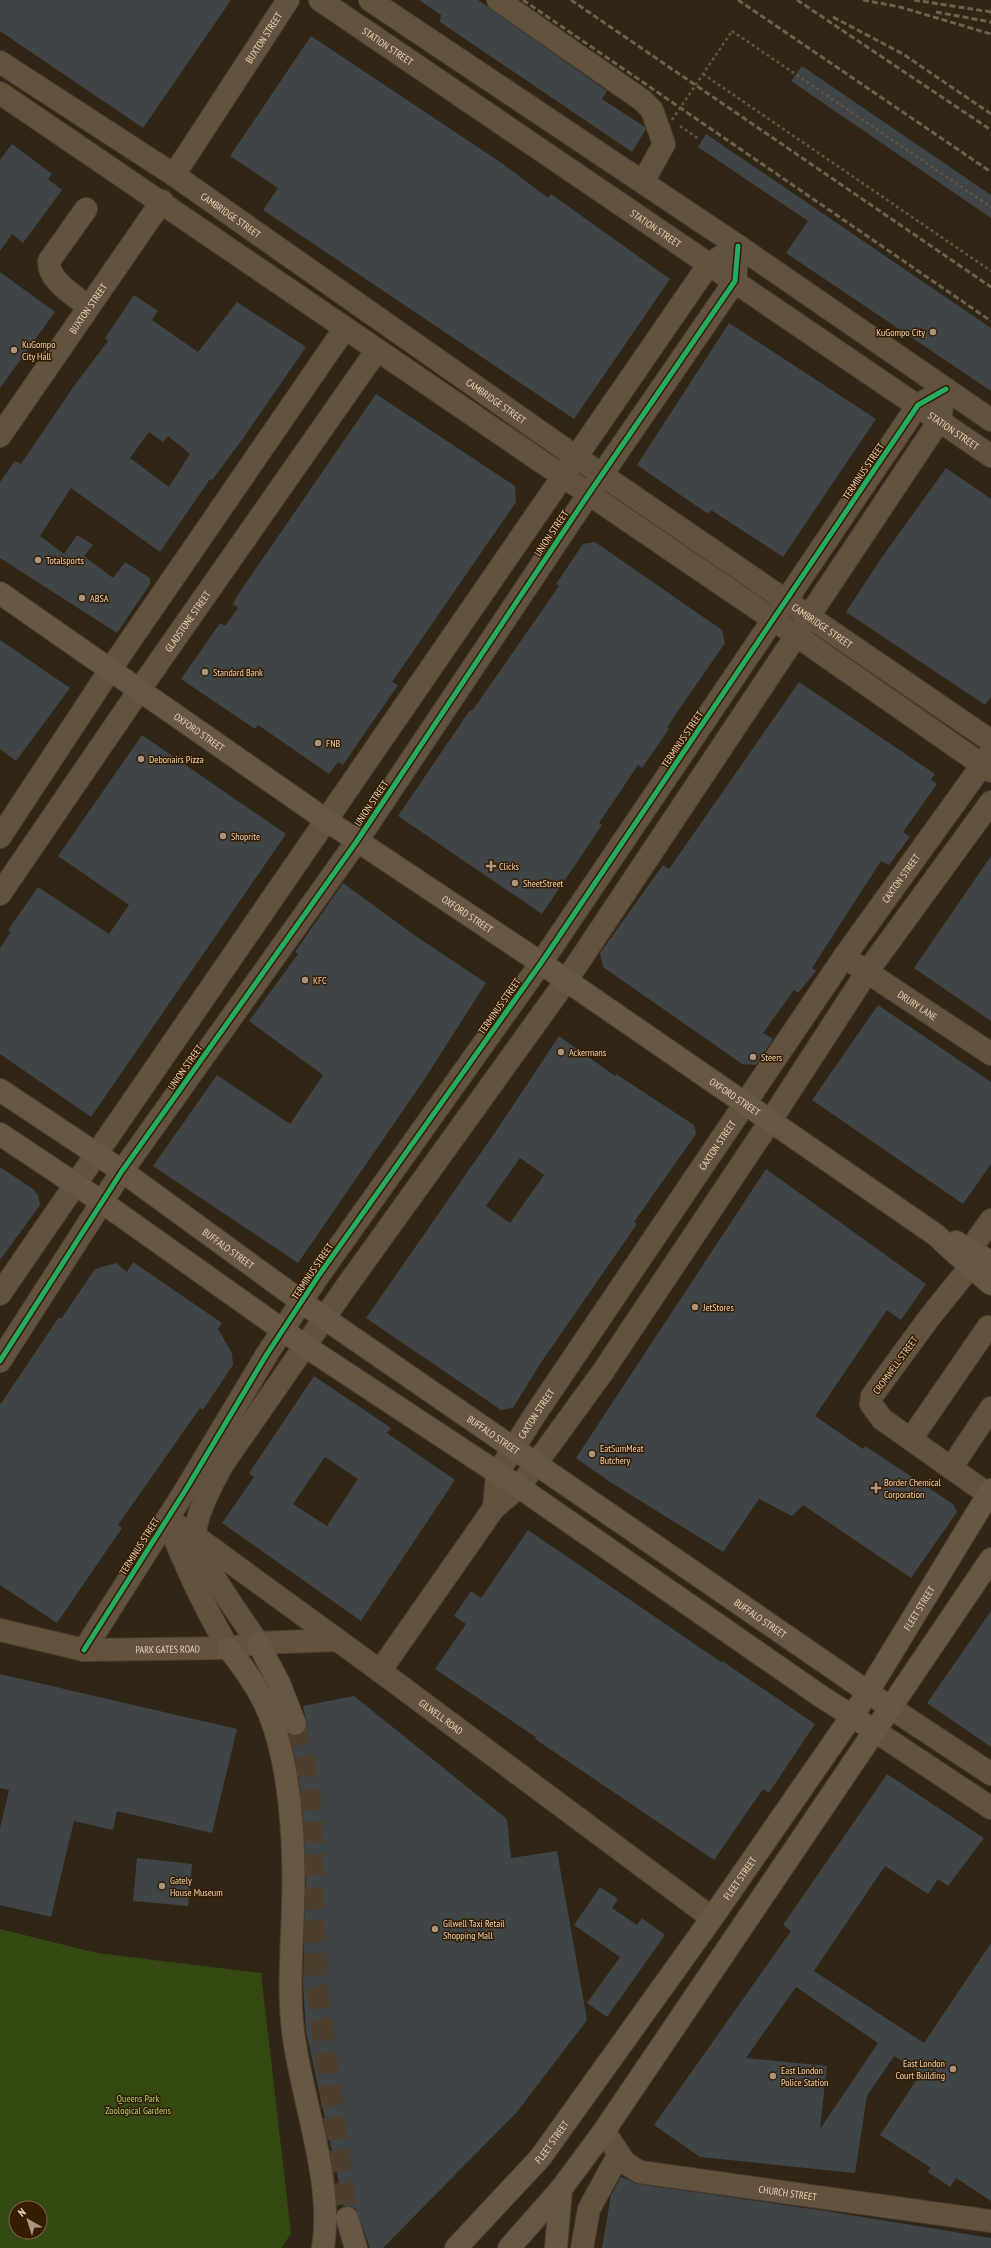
<svg xmlns="http://www.w3.org/2000/svg" width="991" height="2248" viewBox="0 0 991 2248" font-family="'PT Sans Narrow',sans-serif">
<style>
.green{fill:#344812;fill-rule:evenodd}
.building{fill:#3f4447;fill-rule:evenodd}
.lines{fill:none;stroke-linecap:round;stroke-linejoin:round}
.major-tunnel{stroke:#4d3f2d;stroke-width:22;stroke-dasharray:22 11;stroke-linecap:butt}
.minor-casing{stroke:#4a3f31;stroke-width:24}
.major-casing{stroke:#4a3f31;stroke-width:24}
.path{stroke:#625544;stroke-width:2.5;stroke-dasharray:3 3;stroke-linecap:butt}
.minor{stroke:#63533e;stroke-width:22}
.major{stroke:#675743;stroke-width:22}
.rail{stroke:#6c604f;stroke-width:3;stroke-dasharray:6 3;stroke-linecap:butt}
.path-bridge{stroke:#625544;stroke-width:2.5;stroke-dasharray:3 3;stroke-linecap:butt}
.cycleway-casing{stroke:#341d00;stroke-width:8}
.cycleway{stroke:#26ab63;stroke-width:5}
.poi-dot{fill:#ab957e;stroke:#341d00;stroke-width:1.5}
.labels{text-anchor:middle;stroke-width:3;stroke-linejoin:round;paint-order:stroke}
.street-label{font-size:10px;fill:#ecd2b6;stroke:#341d00}
.poi-label{font-size:10px;fill:#ecd2b6;stroke:#341d00;text-anchor:start}
.park-label{font-size:10px;fill:#a5d072;stroke:#341d00}
</style>
<rect width="100%" height="100%" fill="#312515"/>
<path class="green" d="M0 1929 97 1953 261 1973 291 2233 282 2248H0ZM16 2208H40V2232H16Z"/>
<g class="building">
<path d="M0 0H231L143 128 0 31Z"/>
<path d="M419 0H478L607 91 602 99 645 127 646 129 632 152 440 22 441 15Z"/>
<path d="M311 36 503 164 548 198 551 194 670 279 574 419 263 210 278 188 230 156Z"/>
<path d="M802 66 991 195V218L791 81Z"/>
<path d="M706 134 991 328V391L786 253 808 221 698 147Z"/>
<path d="M12 144 52 174 48 179 62 190 23 243 12 234 0 251V160Z"/>
<path d="M0 272 55 312 0 388Z"/>
<path d="M134 295 158 311 152 320 198 352 237 302 306 347 244 437 212 480 210 479 160 552 71 488 40 536 64 554 77 535 93 545 84 556 113 578 125 562 150 578V584L117 633 0 558V482L15 461 21 464 74 386 108 341 105 338ZM149 432 163 442 168 436 190 454 169 487 130 458Z"/>
<path d="M729 323 876 419 783 557 711 510 708 514 637 465Z"/>
<path d="M376 394 515 486 516 502 392 682 398 685 343 765 338 762 329 774 258 725 255 729 181 679 220 623 225 626 238 608 233 604 237 596Z"/>
<path d="M946 468 991 499V697L985 705 846 612 880 560Z"/>
<path d="M595 542 722 630 725 643 667 727 669 729 642 768 638 765 599 823 602 825 542 914 398 816 470 710 472 711 559 586 556 584 583 544Z"/>
<path d="M0 640 70 688 16 761 0 749Z"/>
<path d="M799 682 935 774 931 780 937 784 903 832 910 837 889 865 881 861 812 968 816 971 798 993 794 990 763 1033 773 1039 756 1065 742 1064 603 967 600 953 663 865 669 869Z"/>
<path d="M142 735 286 834 91 1117 0 1054V948L11 932 8 930 38 887 109 934 129 905 58 856Z"/>
<path d="M991 856V1021L914 968Z"/>
<path d="M343 883 417 937 486 983 424 1080 298 1263 153 1166 217 1075 290 1124 323 1075 249 1021 298 954 295 952Z"/>
<path d="M878 1005 991 1082V1164L963 1204 812 1100Z"/>
<path d="M559 1036 615 1076 616 1074 694 1125 696 1134 634 1222 637 1224 540 1364 513 1408 501 1410 366 1318 498 1128ZM520 1158 544 1175 510 1223 486 1206Z"/>
<path d="M0 1167 33 1189 38 1195 40 1205 0 1260Z"/>
<path d="M766 1169 926 1284 901 1320 887 1310 815 1416 863 1449 865 1446 953 1504 957 1512 911 1578 803 1505 792 1516 759 1499 723 1552 610 1482 576 1458Z"/>
<path d="M133 1262 222 1323 218 1329 232 1353 233 1365 203 1410 200 1408 118 1525 122 1528 57 1623 0 1585V1405L59 1317 61 1319 95 1269 116 1263 127 1272Z"/>
<path d="M314 1376 391 1428 387 1433 455 1480 361 1621 222 1523 254 1477 249 1473ZM325 1457 358 1479 327 1526 293 1504Z"/>
<path d="M528 1530 721 1662 722 1661 815 1724 769 1793 763 1789 714 1860 535 1739 537 1738 435 1669 466 1624 454 1616 471 1591 481 1598Z"/>
<path d="M991 1611V1747L927 1703Z"/>
<path d="M0 1674 237 1729 212 1833 117 1811 113 1830 74 1821 51 1917 0 1905V1828L9 1790 0 1788Z"/>
<path d="M354 1696 507 1819 511 1858 557 1851 587 2020 517 2112 383 2248H370L356 2209 350 2206H344L306 2031 303 1984 306 1883 304 1829 298 1773 289 1735 299 1736 305 1731 307 1726 303 1706Z"/>
<path d="M887 1774 984 1838 948 1886 938 1879 928 1894 885 1866 814 1971 924 2043 991 1943V2201L956 2178 950 2187 928 2172 931 2168 880 2135 921 2073 894 2056 867 2096 855 2173 700 2157 654 2125 791 1931 783 1925ZM796 1987 878 2043 820 2129 827 2066 746 2058Z"/>
<path d="M137 1858 192 1864 188 1906 133 1901Z"/>
<path d="M600 1887 618 1899 612 1908 637 1925 642 1918 665 1935 607 2017 587 2003 620 1957 574 1925Z"/>
<path d="M621 2177 638 2184 826 2211 991 2238V2248H602L611 2195Z"/>
</g>
<g class="lines">
<path class="major-tunnel" d="M295 1724 304 1762 310 1796 316 1980 347 2218"/>
<g class="minor-casing">
<g id="minor">
<path id="s1" d="M320 0 991 456"/>
<path d="M370 0 738 246 991 420"/>
<path d="M498 0 642 100 652 110 664 144 643 182"/>
<path id="s2" d="M0 62 174 175 576 457 991 741"/>
<path d="M0 93 774 620 991 771"/>
<path id="s3" d="M174 175 288 0"/>
<path d="M86 209 49 261C48 281 74 295 89 307"/>
<path id="s4" d="M0 436 162 201"/>
<path d="M0 837 110 670 345 328"/>
<path id="s5" d="M0 894 140 689 377 350"/>
<path id="s6" d="M855 964 991 1054"/>
<path d="M970 1250 991 1220"/>
<path d="M970 1267 929 1318 872 1396 871 1404 882 1419 988 1494"/>
<path d="M0 1294 709 264 738 246"/>
<path d="M0 1361 122 1171 357 841 588 495 735 281 738 246"/>
<path d="M911 1439 988 1327"/>
<path d="M951 1468 991 1408"/>
<path id="s7" d="M494 1508 497 1474 536 1413 844 957 990 754"/>
<path id="s8" d="M167 1519 196 1537 380 1671 712 1918"/>
<path d="M167 1519C184 1564 204 1606 228 1648"/>
<path id="s9" d="M0 1630 84 1650 228 1648 258 1643 337 1640"/>
<path d="M258 1643C241 1617 203 1567 196 1538 192 1521 214 1479 223 1464L346 1287 566 981 939 421 946 389"/>
<path d="M84 1650 185 1491 267 1354 319 1275 541 963 918 405 946 389"/>
<path d="M380 1671 494 1508 519 1487 602 1373 771 1120 867 972 991 802"/>
<path d="M891 1708 991 1774"/>
<path d="M875 1731 991 1808"/>
<path id="s10" d="M604 2131 625 2163 640 2172 991 2221"/>
<path d="M582 2248 589 2209 619 2154"/>
</g>
</g>
<g class="major-casing">
<g id="major">
<path id="s11" d="M0 593 326 820 541 963 936 1235 953 1251 991 1284"/>
<path id="s12" d="M0 1090 122 1171 324 1318 891 1708"/>
<path d="M0 1134 102 1202 305 1346 519 1487 819 1695 875 1731"/>
<path d="M956 1242 991 1262"/>
<path d="M258 1643 279 1683 295 1724"/>
<path d="M228 1648C242 1665 254 1682 264 1702 291 1757 295 1845 293 1907 292 1948 288 1989 293 2031 301 2098 334 2181 323 2248"/>
<path d="M347 2218 356 2248"/>
<path id="s13" d="M456 2248 540 2158 712 1918 861 1703 991 1490"/>
<path d="M509 2248 561 2189 604 2131 991 1559"/>
<path d="M556 2248 561 2189"/>
</g>
</g>
<g class="path">
<path d="M732 31 991 207"/>
<path d="M703 74 991 271"/>
<path d="M680 126 699 139"/>
</g>
<use href="#minor" class="minor"/>
<use href="#major" class="major"/>
<g class="rail">
<path d="M523 0 991 321"/>
<path d="M571 0 991 287"/>
<path d="M738 0 991 172"/>
<path d="M797 0 991 130"/>
<path d="M863 0 900 7 991 34"/>
<path d="M914 0 991 12"/>
<path d="M936 12 991 22"/>
<path d="M833 17 903 54 991 114"/>
</g>
<path class="path-bridge" d="M672 120 732 31"/>
<g class="cycleway-casing">
<g id="cycleway">
<path d="M0 1361 122 1171 357 841 588 495 735 281 738 246"/>
<path d="M84 1650 185 1491 267 1354 319 1275 541 963 918 405 946 389"/>
</g>
</g>
<use href="#cycleway" class="cycleway"/>
</g>
<g class="poi-dot">
<circle cx="933" cy="332" r="4"/>
<circle cx="14" cy="350" r="4"/>
<circle cx="38" cy="560" r="4"/>
<circle cx="82" cy="598" r="4"/>
<circle cx="205" cy="672" r="4"/>
<circle cx="318" cy="743" r="4"/>
<circle cx="141" cy="759" r="4"/>
<circle cx="223" cy="836" r="4"/>
<path d="M489 860h4v4h4v4h-4v4h-4v-4h-4v-4h4z"/>
<circle cx="515" cy="883" r="4"/>
<circle cx="305" cy="980" r="4"/>
<circle cx="561" cy="1052" r="4"/>
<circle cx="753" cy="1057" r="4"/>
<circle cx="695" cy="1307" r="4"/>
<circle cx="592" cy="1454" r="4"/>
<path d="M874 1482h4v4h4v4h-4v4h-4v-4h-4v-4h4z"/>
<circle cx="162" cy="1886" r="4"/>
<circle cx="435" cy="1929" r="4"/>
<circle cx="953" cy="2069" r="4"/>
<circle cx="773" cy="2076" r="4"/>
</g>
<g class="labels">
<g class="street-label">
<text dy="4" stroke="none"><textPath href="#s3" startOffset="164">BUXTON STREET</textPath></text>
<text dy="4" stroke="none"><textPath href="#s1" startOffset="82">STATION STREET</textPath></text>
<text dy="4" stroke="none"><textPath href="#s2" startOffset="277">CAMBRIDGE STREET</textPath></text>
<text dy="4" stroke="none"><textPath href="#s1" startOffset="406">STATION STREET</textPath></text>
<text dy="4" stroke="none"><textPath href="#s4" startOffset="155">BUXTON STREET</textPath></text>
<text dy="4" stroke="none"><textPath href="#s2" startOffset="601">CAMBRIDGE STREET</textPath></text>
<text dy="4" stroke="none"><textPath href="#s1" startOffset="766">STATION STREET</textPath></text>
<text transform="translate(863 471) rotate(-56)" y="4">TERMINUS STREET</text>
<text transform="translate(551 533) rotate(-56)" y="4">UNION STREET</text>
<text dy="4" stroke="none"><textPath href="#s5" startOffset="331">GLADSTONE STREET</textPath></text>
<text dy="4" stroke="none"><textPath href="#s2" startOffset="997">CAMBRIDGE STREET</textPath></text>
<text dy="4" stroke="none"><textPath href="#s11" startOffset="243">OXFORD STREET</textPath></text>
<text transform="translate(682 739) rotate(-56)" y="4">TERMINUS STREET</text>
<text transform="translate(371 803) rotate(-56)" y="4">UNION STREET</text>
<text dy="4" stroke="none"><textPath href="#s7" startOffset="754">CAXTON STREET</textPath></text>
<text dy="4" stroke="none"><textPath href="#s11" startOffset="567">OXFORD STREET</textPath></text>
<text dy="4" stroke="none"><textPath href="#s6" startOffset="75">DRURY LANE</textPath></text>
<text transform="translate(499 1006) rotate(-55)" y="4">TERMINUS STREET</text>
<text transform="translate(185 1067) rotate(-55)" y="4">UNION STREET</text>
<text dy="4" stroke="none"><textPath href="#s11" startOffset="891">OXFORD STREET</textPath></text>
<text dy="4" stroke="none"><textPath href="#s7" startOffset="430">CAXTON STREET</textPath></text>
<text dy="4" stroke="none"><textPath href="#s12" startOffset="278">BUFFALO STREET</textPath></text>
<text transform="translate(312 1271) rotate(-56)" y="4">TERMINUS STREET</text>
<text transform="translate(895 1365) rotate(-54)" y="4">CROMWELL STREET</text>
<text dy="4" stroke="none"><textPath href="#s7" startOffset="106">CAXTON STREET</textPath></text>
<text dy="4" stroke="none"><textPath href="#s12" startOffset="602">BUFFALO STREET</textPath></text>
<text transform="translate(139 1546) rotate(-58)" y="4">TERMINUS STREET</text>
<text dy="4" stroke="none"><textPath href="#s13" startOffset="791">FLEET STREET</textPath></text>
<text dy="4" stroke="none"><textPath href="#s12" startOffset="926">BUFFALO STREET</textPath></text>
<text dy="4" stroke="none"><textPath href="#s9" startOffset="170">PARK GATES ROAD</textPath></text>
<text dy="4" stroke="none"><textPath href="#s8" startOffset="338">GILWELL ROAD</textPath></text>
<text dy="4" stroke="none"><textPath href="#s13" startOffset="467">FLEET STREET</textPath></text>
<text dy="4" stroke="none"><textPath href="#s13" startOffset="143">FLEET STREET</textPath></text>
<text dy="4" stroke="none"><textPath href="#s10" startOffset="205">CHURCH STREET</textPath></text>
</g>
<g class="poi-label">
<text x="925" y="336" text-anchor="end">KuGompo City</text>
<text x="22" y="348">KuGompo<tspan x="22" dy="12">City Hall</tspan></text>
<text x="46" y="564">Totalsports</text>
<text x="90" y="602">ABSA</text>
<text x="213" y="676">Standard Bank</text>
<text x="326" y="747">FNB</text>
<text x="149" y="763">Debonairs Pizza</text>
<text x="231" y="840">Shoprite</text>
<text x="499" y="870">Clicks</text>
<text x="523" y="887">SheetStreet</text>
<text x="313" y="984">KFC</text>
<text x="569" y="1056">Ackermans</text>
<text x="761" y="1061">Steers</text>
<text x="703" y="1311">JetStores</text>
<text x="600" y="1452">EatSumMeat<tspan x="600" dy="12">Butchery</tspan></text>
<text x="884" y="1486">Border Chemical<tspan x="884" dy="12">Corporation</tspan></text>
<text x="170" y="1884">Gately<tspan x="170" dy="12">House Museum</tspan></text>
<text x="443" y="1927">Gilwell Taxi Retail<tspan x="443" dy="12">Shopping Mall</tspan></text>
<text x="945" y="2067" text-anchor="end">East London<tspan x="945" dy="12">Court Building</tspan></text>
<text x="781" y="2074">East London<tspan x="781" dy="12">Police Station</tspan></text>
</g>
<g class="park-label">
<text x="138" y="2102">Queens Park<tspan x="138" dy="12">Zoological Gardens</tspan></text>
</g>
</g>
<g transform="translate(28 2220) rotate(321)"><circle r="19" fill="#341d00" stroke="#7e6549"/>
<path d="M0-3L7 15L0 10L-7 15Z" fill="#ab957e"/>
<text y="-6" font-size="11" font-weight="bold" text-anchor="middle" fill="#ecd2b6">N</text>
</g>
</svg>
